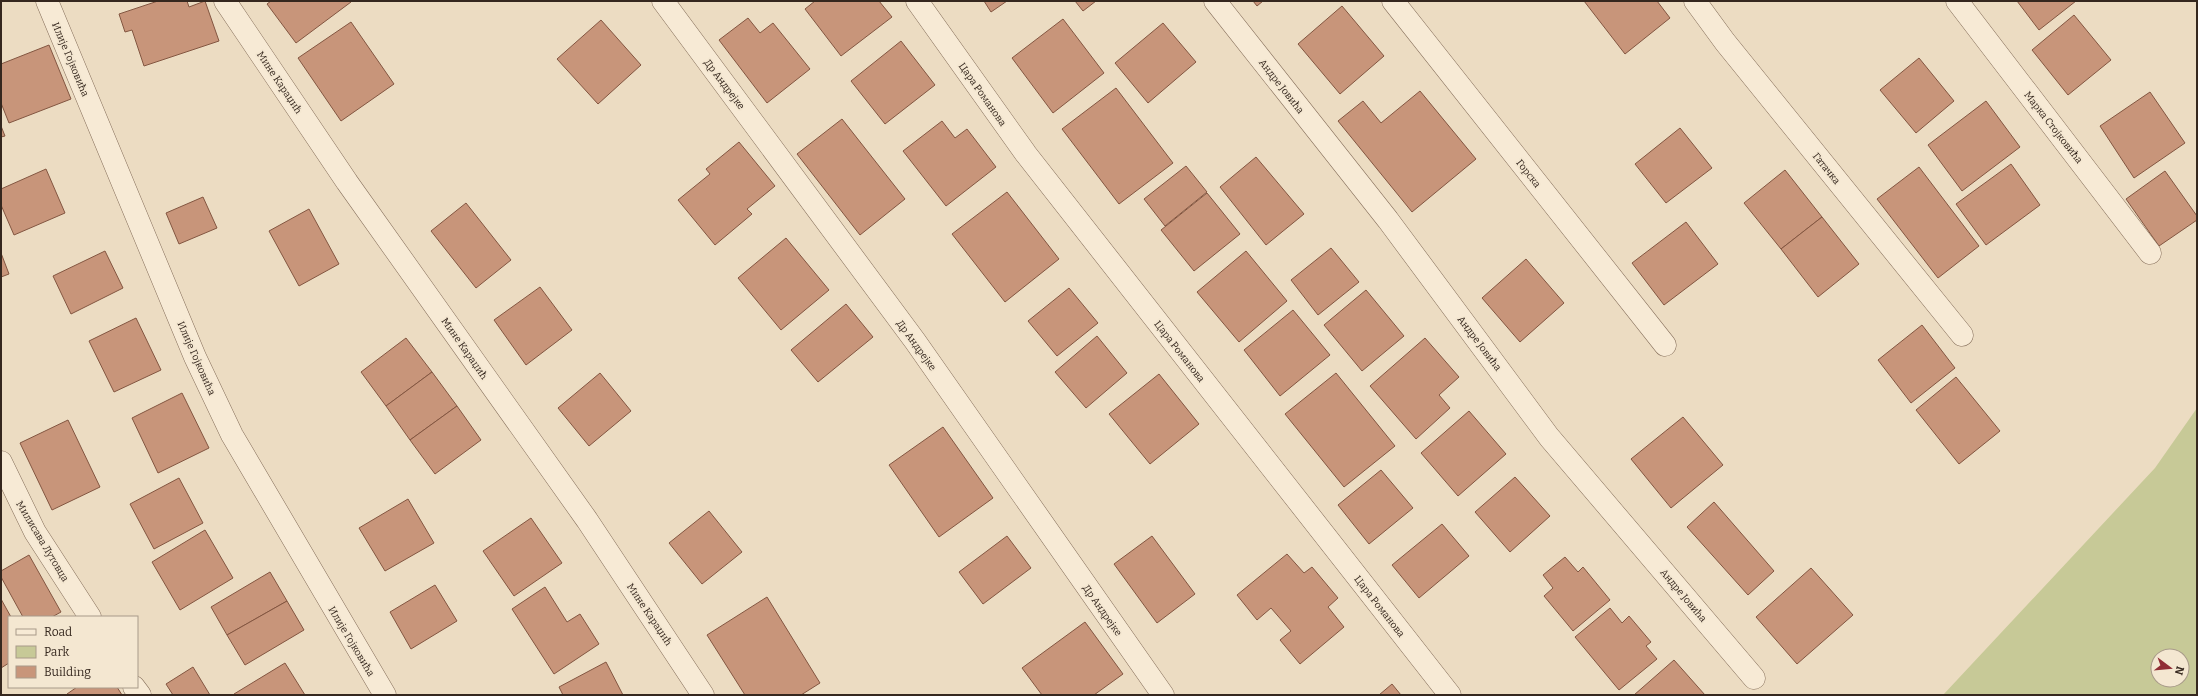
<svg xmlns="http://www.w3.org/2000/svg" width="2198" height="696" viewBox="0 0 2198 696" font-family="Bitter,serif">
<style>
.green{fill:#c7c997;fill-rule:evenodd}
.building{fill:#c8957a;stroke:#835641}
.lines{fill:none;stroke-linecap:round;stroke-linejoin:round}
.street-casing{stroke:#856e5a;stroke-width:23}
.street{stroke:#f7ead5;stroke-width:22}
.labels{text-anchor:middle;stroke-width:3.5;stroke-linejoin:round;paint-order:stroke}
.street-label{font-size:10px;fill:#35271e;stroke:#f4e7d1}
</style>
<rect width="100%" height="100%" fill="#ecdcc2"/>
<path class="green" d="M2197 408V695H1943L2155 468ZM2158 656H2182V680H2158Z"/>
<g class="building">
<path d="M158 1H187L189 7 205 1 219 41 144 66 132 30 125 32 119 14Z"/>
<path d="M271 1H350L351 2 296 43 267 4Z"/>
<path d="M815 1H879L892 17 841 56 805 9Z"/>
<path d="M984 1H1007L991 12Z"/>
<path d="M1075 1H1096L1083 11Z"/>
<path d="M1253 1H1263L1257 6Z"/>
<path d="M1584 1H1657L1670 18 1625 54Z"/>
<path d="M2017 1H2076L2039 30Z"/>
<path d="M1342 6 1384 56 1340 94 1298 44Z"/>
<path d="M2074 15 2111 60 2068 95 2032 50Z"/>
<path d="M748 18 760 33 773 23 810 69 767 103 719 40Z"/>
<path d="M1063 19 1104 73 1053 113 1012 58Z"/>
<path d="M601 20 641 65 598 104 557 59Z"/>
<path d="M351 22 394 84 341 121 298 58Z"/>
<path d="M1163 23 1196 62 1148 103 1115 63Z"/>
<path d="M901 41 935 85 885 124 851 81Z"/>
<path d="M49 45 71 99 9 123 1 103V64Z"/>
<path d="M1919 58 1954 101 1916 133 1880 90Z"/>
<path d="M1116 88 1173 163 1119 204 1062 129Z"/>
<path d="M1420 91 1476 159 1412 212 1338 121 1363 101 1381 123Z"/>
<path d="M2150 92 2185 143 2134 178 2100 126Z"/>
<path d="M1986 101 2020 147 1962 191 1928 145Z"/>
<path d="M842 119 905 199 860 235 797 154Z"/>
<path d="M942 121 955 138 967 129 996 167 946 206 903 151Z"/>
<path d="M1 126 5 136 1 137Z"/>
<path d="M1680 128 1712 168 1666 203 1635 164Z"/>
<path d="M739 142 775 186 747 209 752 214 715 245 678 200 710 174 706 169Z"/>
<path d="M1256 157 1304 214 1266 245 1220 187Z"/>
<path d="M2011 164 2040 205 1986 245 1956 204Z"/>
<path d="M1186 166 1207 192 1165 226 1144 199Z"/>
<path d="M1919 167 1979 246 1938 278 1877 199Z"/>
<path d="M46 169 65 213 14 235 1 205V189Z"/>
<path d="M1785 170 1822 217 1781 249 1744 203Z"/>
<path d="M2165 171 2197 216V220L2159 246 2126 199Z"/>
<path d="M1007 192 1059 259 1005 302 952 234Z"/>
<path d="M1207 193 1240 234 1194 271 1161 230Z"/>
<path d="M203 197 217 228 179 244 166 213Z"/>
<path d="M466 203 511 260 476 288 431 231Z"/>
<path d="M309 209 339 264 299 286 269 231Z"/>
<path d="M1822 217 1859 264 1818 297 1781 249Z"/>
<path d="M1686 222 1718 264 1664 305 1632 263Z"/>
<path d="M786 238 829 290 781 330 738 278Z"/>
<path d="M1331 248 1359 282 1318 315 1291 280Z"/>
<path d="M105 251 123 288 71 314 53 276Z"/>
<path d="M1246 251 1287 301 1239 342 1197 292Z"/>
<path d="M1 253 9 274 1 277Z"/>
<path d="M1526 259 1564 303 1520 342 1482 298Z"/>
<path d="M540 287 572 330 526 365 494 320Z"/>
<path d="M1069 288 1098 323 1057 356 1028 321Z"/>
<path d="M1366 290 1404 336 1362 371 1324 325Z"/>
<path d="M846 304 873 337 818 382 791 350Z"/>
<path d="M1293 310 1330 355 1280 396 1244 350Z"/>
<path d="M136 318 161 370 114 392 89 341Z"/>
<path d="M1922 325 1955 368 1911 403 1878 360Z"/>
<path d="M1097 336 1127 373 1086 408 1055 372Z"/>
<path d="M406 338 432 372 386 406 361 372Z"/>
<path d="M1425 338 1459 377 1439 395 1450 408 1416 439 1370 386Z"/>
<path d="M432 372 457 406 410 440 386 406Z"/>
<path d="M600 373 631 411 589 446 558 408Z"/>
<path d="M1336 373 1395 446 1344 487 1285 414Z"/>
<path d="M1159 374 1199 424 1150 464 1109 414Z"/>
<path d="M1956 377 2000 431 1959 464 1916 410Z"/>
<path d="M182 393 209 448 158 473 132 418Z"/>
<path d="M457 406 481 440 435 474 410 440Z"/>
<path d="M1469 411 1506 454 1458 496 1421 453Z"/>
<path d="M1683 417 1723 465 1671 508 1631 459Z"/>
<path d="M68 420 100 487 52 510 20 443Z"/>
<path d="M943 427 993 498 939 537 889 465Z"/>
<path d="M1381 470 1413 508 1369 544 1338 505Z"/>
<path d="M1515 477 1550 516 1510 552 1475 512Z"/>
<path d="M179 478 203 523 154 549 130 504Z"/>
<path d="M408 499 434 543 385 571 359 528Z"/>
<path d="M1714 502 1774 571 1748 595 1687 527Z"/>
<path d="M709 511 742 552 702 584 669 543Z"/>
<path d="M531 518 562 563 514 596 483 551Z"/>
<path d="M1442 524 1469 556 1419 598 1392 565Z"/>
<path d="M205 530 233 578 180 610 152 562Z"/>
<path d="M1007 536 1031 568 983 604 959 572Z"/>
<path d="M1152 536 1195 594 1157 623 1114 564Z"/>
<path d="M1287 554 1304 573 1312 567 1338 598 1328 607 1344 627 1300 664 1280 640 1291 631 1271 608 1257 620 1237 595Z"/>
<path d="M29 555 61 612 52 617H23L1 577V571Z"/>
<path d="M1565 557 1578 572 1583 567 1610 600 1573 631 1544 596 1553 588 1543 575Z"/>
<path d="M1811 568 1853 615 1797 664 1756 617Z"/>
<path d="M270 572 287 601 227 635 211 607Z"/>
<path d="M435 585 457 621 411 649 390 612Z"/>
<path d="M545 587 567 622 580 614 599 644 554 674 512 609Z"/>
<path d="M767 597 820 683 801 695H745L707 635Z"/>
<path d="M1 599 11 617H9V663L1 668Z"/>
<path d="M287 601 304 630 245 665 227 635Z"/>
<path d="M1610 608 1622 623 1629 616 1651 642 1646 646 1657 659 1619 690 1575 637Z"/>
<path d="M1085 622 1123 674 1094 695H1042L1022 668Z"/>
<path d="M1674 660 1705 695H1634Z"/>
<path d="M606 662 623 695H563L559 687Z"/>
<path d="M285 663 305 695H234V694Z"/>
<path d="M193 667 210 695H173L166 684Z"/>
<path d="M1392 684 1401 695H1379Z"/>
<path d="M77 687H117L122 695H68L67 694Z"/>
</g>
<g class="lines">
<g class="street-casing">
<g id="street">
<path d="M47 1 195 357 232 435 385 695"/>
<path d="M225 1 347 182 587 520 703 695"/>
<path d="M663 1 915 341 1163 695"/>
<path d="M917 1 1026 154 1450 695"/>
<path d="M1215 1 1388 220 1549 437 1754 678"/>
<path d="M1393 1 1665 345"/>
<path d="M1695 1 1725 42 1962 335"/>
<path d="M1957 1 2150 253"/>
<path d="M1 462 35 532 90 617"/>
<path d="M134 687 140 695"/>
</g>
</g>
<use href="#street" class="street"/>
</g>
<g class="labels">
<g class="street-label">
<text transform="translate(71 59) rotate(67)" y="4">Илије Гојковића</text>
<text transform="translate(280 82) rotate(56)" y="4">Мине Караџић</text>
<text transform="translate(725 84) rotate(53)" y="4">Др Андрејке</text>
<text transform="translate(1282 86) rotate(52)" y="4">Андре Јовића</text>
<text transform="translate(983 94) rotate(55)" y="4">Цара Романова</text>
<text transform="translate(2054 127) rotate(52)" y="4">Марка Стојковића</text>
<text transform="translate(1827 168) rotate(51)" y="4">Гатачка</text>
<text transform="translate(1529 173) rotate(52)" y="4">Горска</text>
<text transform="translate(1480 343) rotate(53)" y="4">Андре Јовића</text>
<text transform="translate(917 345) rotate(54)" y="4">Др Андрејке</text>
<text transform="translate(465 348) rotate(55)" y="4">Мине Караџић</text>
<text transform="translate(1180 351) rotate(52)" y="4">Цара Романова</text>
<text transform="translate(197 358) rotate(66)" y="4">Илије Гојковића</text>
<text transform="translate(43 541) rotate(59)" y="4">Милисава Лутовца</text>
<text transform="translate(1684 595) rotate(50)" y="4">Андре Јовића</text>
<text transform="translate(1380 606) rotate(52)" y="4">Цара Романова</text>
<text transform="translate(1103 610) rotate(55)" y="4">Др Андрејке</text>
<text transform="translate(650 614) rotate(56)" y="4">Мине Караџић</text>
<text transform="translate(352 641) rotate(59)" y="4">Илије Гојковића</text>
</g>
</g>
<rect width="2198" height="696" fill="none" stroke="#35271e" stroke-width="4"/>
<rect x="8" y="616" width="130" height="72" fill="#f4e7d1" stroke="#a89a89"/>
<rect x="16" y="629" width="20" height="6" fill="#f7ead5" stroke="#a89a89"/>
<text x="44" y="636" font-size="12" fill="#35271e">Road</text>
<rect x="16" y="646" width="20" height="12" fill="#c7c997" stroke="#a89a89"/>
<text x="44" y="656" font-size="12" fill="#35271e">Park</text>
<rect x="16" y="666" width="20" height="12" fill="#c8957a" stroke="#a89a89"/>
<text x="44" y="676" font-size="12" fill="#35271e">Building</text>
<g transform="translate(2170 668) rotate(106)"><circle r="19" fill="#f4e7d1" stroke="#a89a89"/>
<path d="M0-3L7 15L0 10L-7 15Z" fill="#912d35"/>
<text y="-6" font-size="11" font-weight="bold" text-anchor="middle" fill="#35271e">N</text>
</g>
</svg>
